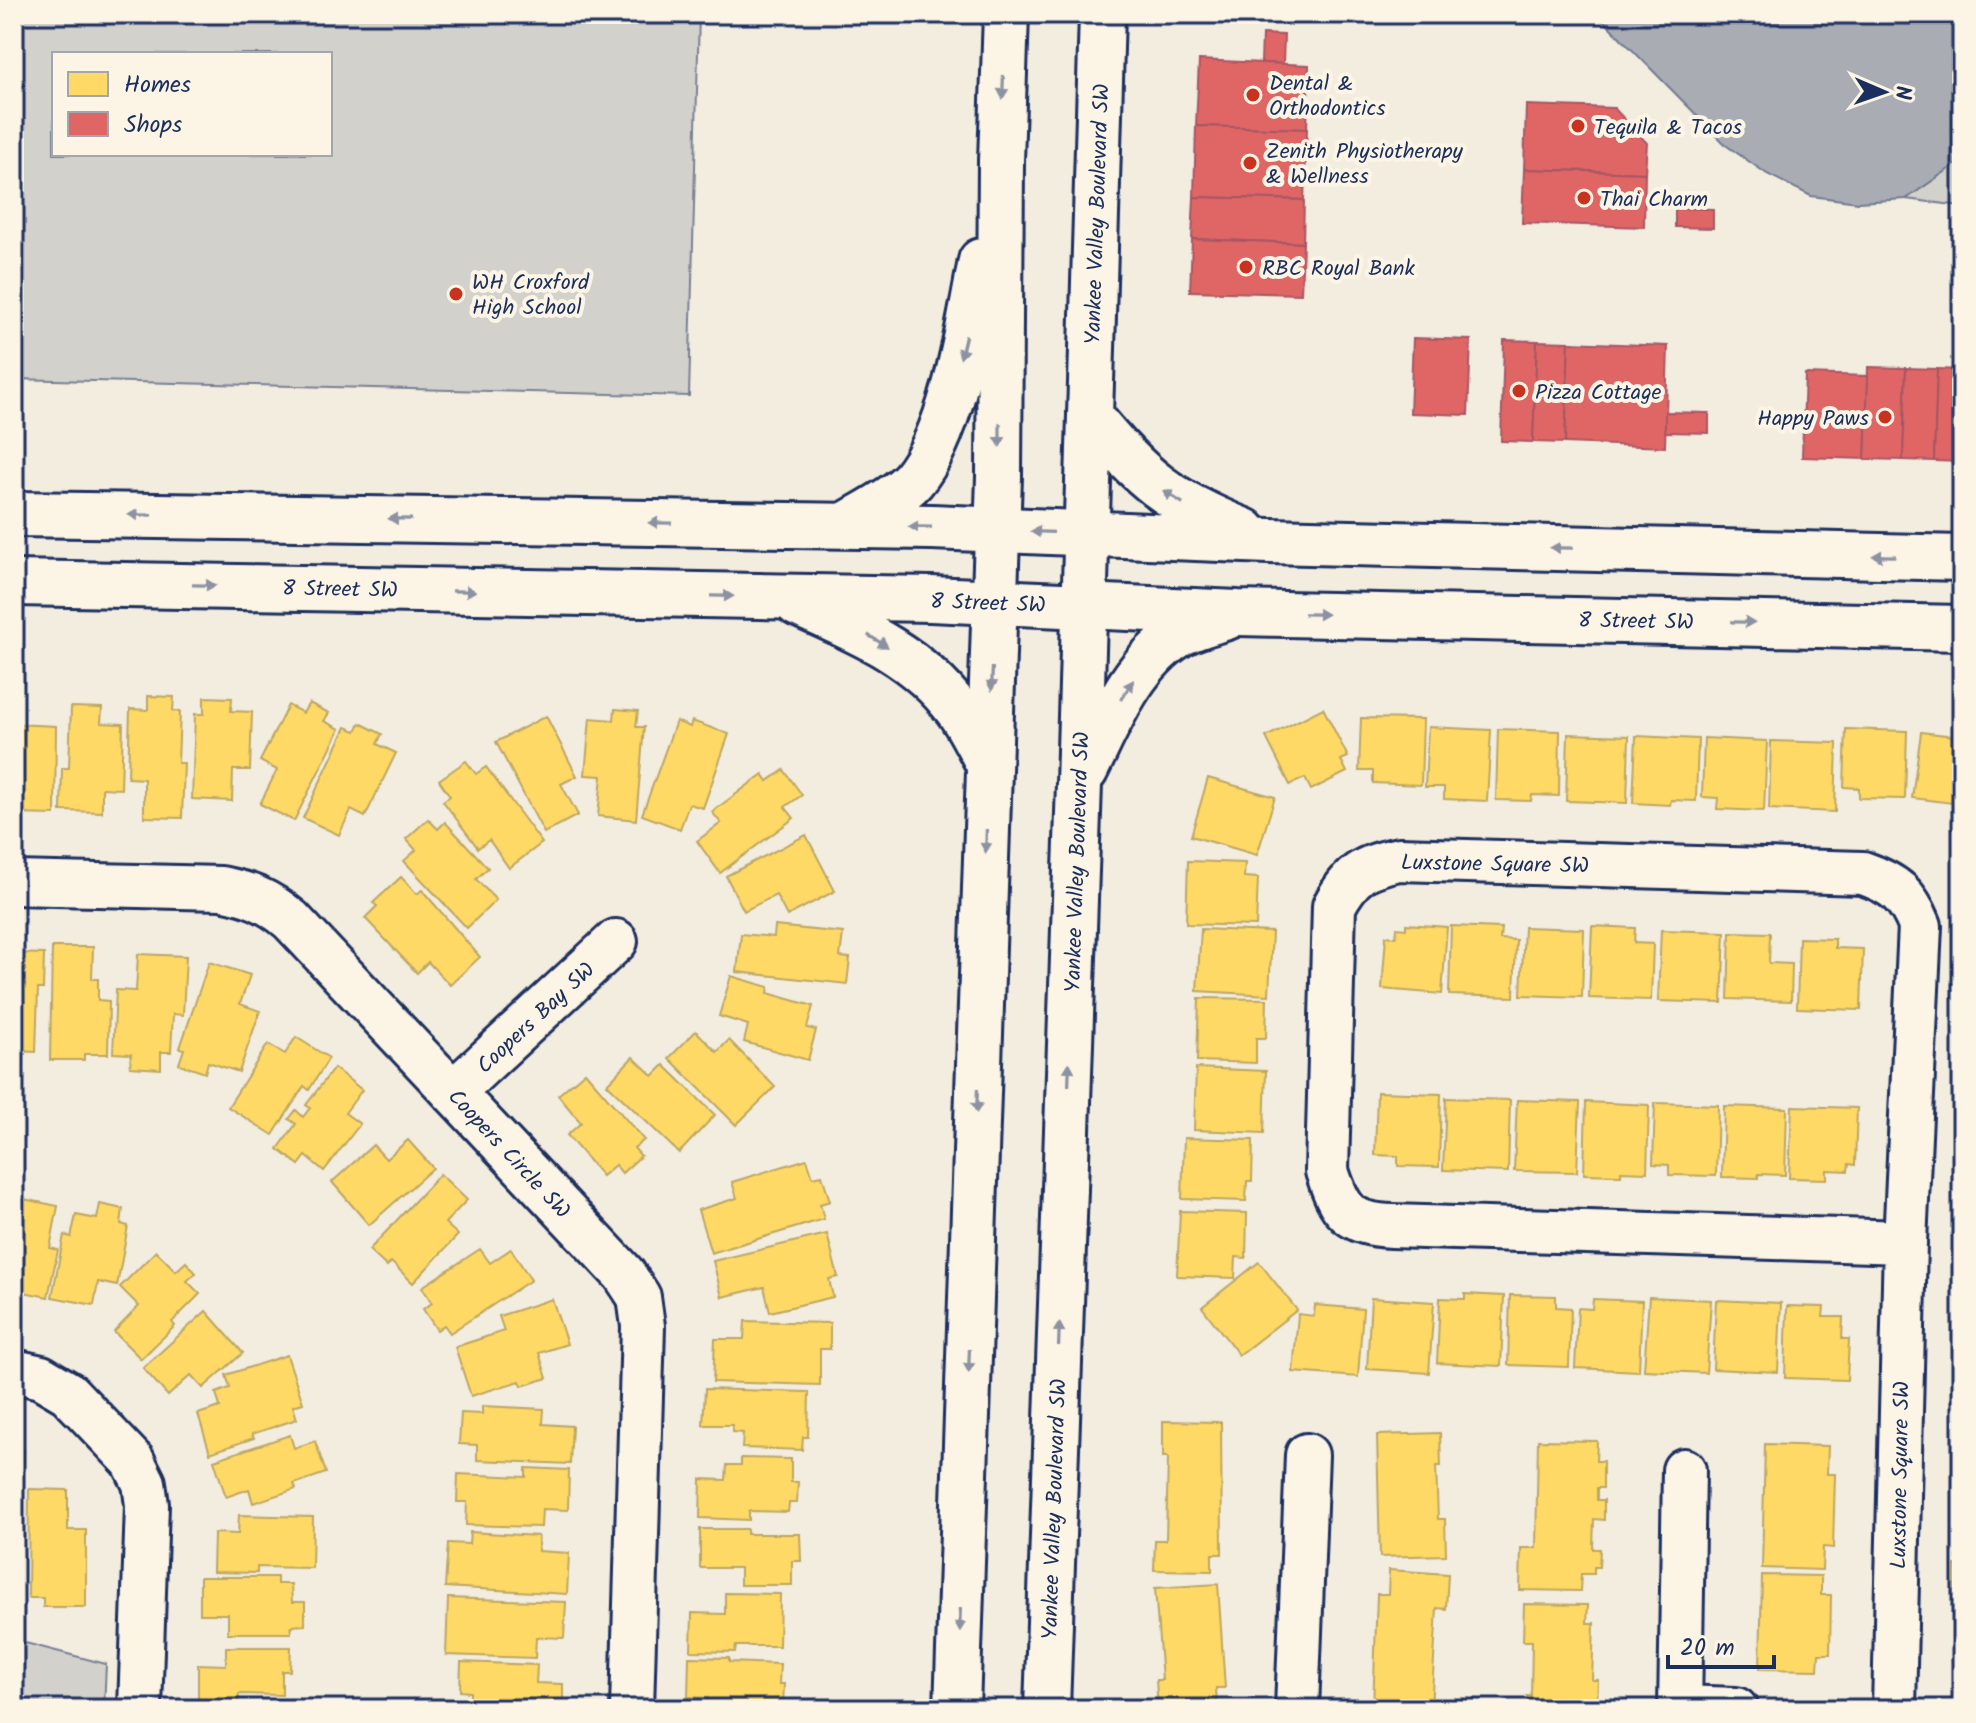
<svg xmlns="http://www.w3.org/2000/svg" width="1976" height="1723" viewBox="0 0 1976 1723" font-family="Kalam,sans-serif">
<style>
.green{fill:#d3d1cc;stroke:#778095;stroke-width:2;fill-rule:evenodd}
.water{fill:#a9acb3;stroke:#707a91;stroke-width:2}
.homes{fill:#ffd966;stroke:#bba664;stroke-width:2}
.shops{fill:#e06666;stroke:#a55664;stroke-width:2}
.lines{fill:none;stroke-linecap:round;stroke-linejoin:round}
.minor-casing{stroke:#1b2f5e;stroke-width:48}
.secondary-casing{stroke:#1b2f5e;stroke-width:50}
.minor{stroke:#fcf5e5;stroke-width:42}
.secondary{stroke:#fcf5e5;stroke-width:44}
.oneway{fill:#8c92a2}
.poi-dot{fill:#c8321e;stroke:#fcf5e5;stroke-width:3}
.labels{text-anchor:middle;stroke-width:8;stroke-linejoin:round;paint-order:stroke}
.poi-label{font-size:22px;fill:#1b2f5e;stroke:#fcf5e5;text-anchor:start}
.street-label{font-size:22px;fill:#1b2f5e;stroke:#fcf5e5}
</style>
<rect width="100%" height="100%" fill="#f3ede0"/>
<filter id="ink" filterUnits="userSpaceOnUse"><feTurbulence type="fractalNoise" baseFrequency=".0125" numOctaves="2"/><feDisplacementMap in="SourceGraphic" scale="16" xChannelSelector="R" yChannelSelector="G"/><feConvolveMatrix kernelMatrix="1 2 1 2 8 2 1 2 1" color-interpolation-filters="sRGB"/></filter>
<g filter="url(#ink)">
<g class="green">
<path d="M14 14H699L689 396 14 379ZM54 54H330V154H54Z"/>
<path d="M1962 160V206L1906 199Z"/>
<path d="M14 1640 106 1664 104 1709H14Z"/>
</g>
<path class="water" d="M1597 14H1962V160L1906 199 1858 202 1811 196 1767 174 1727 146Z"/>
<g class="homes">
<path d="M148 696 174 697 173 711H180L178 763H184L182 818 144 817V779L128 778 130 709 148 710Z"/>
<path d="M204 697 232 698 231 711 252 712 250 770H233L232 801 192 799 195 714H204Z"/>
<path d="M309 703 329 713 324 721 340 729 294 821 260 804 277 770 260 761 288 705 303 713Z"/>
<path d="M71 707 102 708 101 723 123 724 121 789 102 788V812L61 811 62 768H69Z"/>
<path d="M1323 708 1348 757 1341 760 1347 772 1311 790 1305 778 1290 785 1266 737Z"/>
<path d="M615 709 638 711 636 727H644L636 820 598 816 602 776 585 775 590 718 614 720Z"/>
<path d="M546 716 577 776 561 784 578 815 544 833 496 742Z"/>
<path d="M1361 718 1423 719 1421 785 1373 783V771H1359Z"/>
<path d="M676 721 690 727 692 721 729 734 703 808 689 804 680 829 642 815Z"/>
<path d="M360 723 382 734 377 744 396 753 365 817 351 810 339 835 303 818 346 727 356 731Z"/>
<path d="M14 724 56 726 55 815 17 814 18 788H14Z"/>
<path d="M1428 727 1491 730 1487 801 1444 799V787H1425Z"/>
<path d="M1498 729 1560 731 1559 796 1532 795 1531 801 1496 800Z"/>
<path d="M1846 729 1907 731 1905 799 1859 798V788L1844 787Z"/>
<path d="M1921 732 1962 737V792L1954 791 1952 803 1912 798Z"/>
<path d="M1568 734 1629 736 1627 803 1566 801Z"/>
<path d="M1636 736 1698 739 1696 801 1671 800 1670 805 1633 803Z"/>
<path d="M1704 738 1767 741 1764 811 1717 809 1718 798 1702 797Z"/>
<path d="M1771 741 1837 743 1835 812 1769 809Z"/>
<path d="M466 761 476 774 486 767 542 843 509 868 489 840 478 848 443 801 450 796 439 780Z"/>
<path d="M784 770 802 795 785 807 794 818 720 873 697 841 721 823 712 812 763 774 768 781Z"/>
<path d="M1208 778 1275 797 1257 855 1191 836Z"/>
<path d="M428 819 438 829 445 822 488 868 476 879 496 900 467 928 404 861 416 850 406 839Z"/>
<path d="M806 835 835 891 787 916 776 895 744 911 726 876Z"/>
<path d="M1188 861 1245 863 1244 877 1258 878 1256 926 1186 924Z"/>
<path d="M401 877 417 894 422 890 480 957 450 985 428 962 417 973 365 918 377 906 373 903Z"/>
<path d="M1406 924 1447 927 1442 994 1382 989 1386 936 1396 937 1397 928 1406 929Z"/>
<path d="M775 926 843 933 840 957 850 958 847 984 737 972 741 934 774 937Z"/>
<path d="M1451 926 1501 928 1500 939 1516 940 1514 997 1449 995Z"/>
<path d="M1592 926 1635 928 1634 943 1653 944 1651 1000 1589 998Z"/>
<path d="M1524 927 1584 929 1582 997 1521 995Z"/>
<path d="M1201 929 1272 932 1269 995 1197 991Z"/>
<path d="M1661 930 1725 932 1722 1003 1658 1001Z"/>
<path d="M1730 932 1770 933 1769 963 1792 964 1791 1001 1728 999Z"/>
<path d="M1799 938 1835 939V948L1863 949 1861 1010 1797 1008Z"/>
<path d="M52 947H93L92 979H98V1000L109 1001 108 1054H84V1060H50Z"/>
<path d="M14 953 44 954 43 989H38L36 1052 14 1051Z"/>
<path d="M138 954 186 956 183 1015 173 1014 171 1052H161V1069L130 1067 131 1054 113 1053 116 990 136 991Z"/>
<path d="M209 962 250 975 240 1004 260 1011 239 1072 208 1062 205 1073 179 1064 184 1049 180 1048Z"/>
<path d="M731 976 769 987 768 993 813 1006 807 1028 816 1030 808 1060 744 1042 748 1025 719 1016Z"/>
<path d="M1199 998 1267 999 1266 1038H1256V1063L1197 1061Z"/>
<path d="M696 1031 717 1052 729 1040 775 1087 736 1125 669 1058Z"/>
<path d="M296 1037 329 1058 309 1090 304 1086 273 1135 228 1107 268 1044 285 1054Z"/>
<path d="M633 1057 653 1076 664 1065 715 1115 679 1153 607 1084Z"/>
<path d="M334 1068 362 1090 345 1113 360 1124 324 1171 306 1156 299 1165 278 1149 296 1124 289 1119 296 1110 303 1117 310 1108 306 1105Z"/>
<path d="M1196 1068 1266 1071 1264 1133 1194 1130Z"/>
<path d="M585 1072 644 1140 634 1148 641 1156 622 1173 615 1165 602 1176 567 1135 581 1123 558 1095Z"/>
<path d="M1377 1092 1441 1094 1439 1167 1398 1166V1156L1375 1155Z"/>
<path d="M1446 1098 1510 1100 1508 1172 1443 1170Z"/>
<path d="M1517 1100 1580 1102 1577 1172 1514 1171Z"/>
<path d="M1586 1102 1649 1105 1647 1172 1621 1171V1175L1584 1174Z"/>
<path d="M1655 1103 1718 1105 1716 1176 1669 1175V1165L1653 1164Z"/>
<path d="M1724 1106 1787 1108 1785 1175 1758 1174V1178L1722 1177Z"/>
<path d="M1792 1106 1857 1108 1855 1165 1849 1164 1848 1171 1827 1170V1179L1789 1178Z"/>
<path d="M1184 1138 1253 1140 1252 1181H1247L1246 1201 1182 1199Z"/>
<path d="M408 1140 433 1168 369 1225 332 1182 373 1145 386 1159Z"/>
<path d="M807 1159 813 1177 822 1175 830 1201 820 1204 824 1219 711 1253 698 1210 737 1198 732 1182Z"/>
<path d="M440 1174 467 1200 445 1223 458 1235 413 1283 391 1262 387 1267 369 1250Z"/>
<path d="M14 1197 58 1206 50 1248 58 1250 48 1297 14 1290Z"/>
<path d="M100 1204 123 1209 121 1224 128 1226 117 1286 98 1282 94 1305 52 1297 64 1235 71 1237 76 1215 97 1219Z"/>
<path d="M1180 1211 1247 1213 1246 1258 1236 1257 1235 1278 1177 1276Z"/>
<path d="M827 1234 838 1277 829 1279 833 1297 770 1312 764 1287 722 1297 713 1261Z"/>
<path d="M480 1249 490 1263 511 1249 531 1280 450 1333 444 1325 437 1330 423 1309 432 1303 422 1287Z"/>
<path d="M156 1251 176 1271 186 1262 196 1273 187 1281 200 1294 172 1322 175 1326 141 1359 114 1332 139 1306 120 1287Z"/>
<path d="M1259 1262 1297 1310 1239 1355 1202 1307Z"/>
<path d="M1465 1294 1504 1296 1501 1366 1437 1363 1440 1298 1465 1299Z"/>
<path d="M1510 1295 1556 1296V1307L1571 1308 1569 1367 1508 1365Z"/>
<path d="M1649 1297 1711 1300 1706 1373 1644 1370Z"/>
<path d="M1371 1298 1434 1302 1429 1373 1367 1369Z"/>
<path d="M552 1299 567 1344 539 1353 547 1378 522 1386 520 1381 471 1396 455 1347 504 1331 499 1316Z"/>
<path d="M1593 1299 1642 1301 1639 1371 1575 1368 1578 1308 1592 1309Z"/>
<path d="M1716 1300 1781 1303 1778 1372 1713 1369Z"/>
<path d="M1315 1305 1363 1309 1358 1377 1293 1372 1298 1314 1314 1316Z"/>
<path d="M1787 1306 1824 1307 1823 1317H1843L1842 1339H1849L1847 1380 1785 1378Z"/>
<path d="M206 1311 243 1353 203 1388 191 1375 168 1396 143 1368Z"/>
<path d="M745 1321 830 1323V1349H820V1385L713 1382 715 1339H744Z"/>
<path d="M287 1355 303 1403 293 1406 297 1419 252 1434 254 1438 210 1453 198 1414 220 1407 216 1393 230 1388 226 1375Z"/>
<path d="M705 1389 809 1392 808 1437H803L802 1450 742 1448 743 1433 732 1432V1425H703Z"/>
<path d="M482 1406 544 1409 543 1424 572 1426 570 1464 477 1460V1445L459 1444 461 1413 482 1414Z"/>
<path d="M1163 1421 1221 1422 1222 1554H1212V1571L1154 1570 1155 1540H1166L1168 1457H1163Z"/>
<path d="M1960 1428H1962V1487H1958Z"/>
<path d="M1440 1433 1441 1466H1436L1438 1519H1445L1446 1555 1380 1557 1377 1435Z"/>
<path d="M290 1435 294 1448 315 1441 326 1473 294 1484 296 1489 253 1503 249 1489 226 1497 214 1460Z"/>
<path d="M1538 1440 1597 1441 1596 1461H1603V1488H1597V1500H1604V1520L1594 1519 1593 1549H1600L1599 1567H1594V1574H1581L1580 1591 1520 1590 1521 1548H1536Z"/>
<path d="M1765 1444 1828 1446 1827 1474H1835L1833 1548 1823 1547 1822 1570 1762 1568Z"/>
<path d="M14 1449 24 1450 20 1545H14Z"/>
<path d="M741 1458 791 1459V1482H798L797 1503H789L788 1512 749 1511V1520L700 1518 701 1479 726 1480 727 1465H741Z"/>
<path d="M526 1468 569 1470 568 1510 542 1509 541 1527 466 1525 467 1502H457L458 1474 526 1477Z"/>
<path d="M29 1489 68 1490V1530H86V1607H43V1598H28Z"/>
<path d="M1959 1511H1962V1559H1957Z"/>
<path d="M239 1515 313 1517 312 1568 257 1567V1573L213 1572 214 1533 238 1534Z"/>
<path d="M700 1529H747V1534H800L801 1561H792V1585H740V1568H700Z"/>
<path d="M470 1532 538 1536V1551L569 1553 567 1594 445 1587 448 1543 469 1544Z"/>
<path d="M1955 1565H1962V1612H1954Z"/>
<path d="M1389 1570 1448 1574 1446 1609 1437 1608 1431 1709H1373L1377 1594H1388Z"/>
<path d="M1762 1575 1821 1576V1595H1831L1830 1654H1819L1818 1670 1760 1669Z"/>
<path d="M200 1577H277V1584H291L292 1602H305V1625L291 1626V1633H228V1614H200Z"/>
<path d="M1218 1584 1225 1688H1216L1217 1705 1158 1709 1156 1680H1162L1155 1588Z"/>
<path d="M725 1593 780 1594 779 1646H736L735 1652 691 1651 692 1613 725 1614Z"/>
<path d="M448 1598 566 1602 564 1638 536 1637 535 1658 446 1655Z"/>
<path d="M1524 1604 1588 1605 1587 1623H1594L1592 1680H1598L1597 1706H1592V1709H1527V1696H1531L1532 1641H1523Z"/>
<path d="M226 1647H291L290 1671H282V1695L239 1694 238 1702H198V1664L226 1665Z"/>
<path d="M689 1657 729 1658V1662L780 1664 779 1684H784L783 1707 708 1709V1698L688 1697Z"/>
<path d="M1962 1658V1705L1952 1660Z"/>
<path d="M461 1662 537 1665 536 1683 563 1684V1709H470V1692L460 1691Z"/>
</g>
<g class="shops">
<path d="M1262 34 1284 35 1283 64 1261 63Z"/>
<path d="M1199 60 1309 65 1307 129 1196 126Z"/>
<path d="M1526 105 1614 108 1647 143 1645 173 1524 169Z"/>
<path d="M1196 126 1307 129 1304 200 1194 197Z"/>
<path d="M1524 169 1645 173 1644 227 1522 223Z"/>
<path d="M1194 197 1304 200 1303 243 1192 239Z"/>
<path d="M1675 208 1713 209V228L1675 227Z"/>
<path d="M1192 239 1303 243 1301 294 1190 291Z"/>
<path d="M1413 338 1471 340 1468 415 1410 413Z"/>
<path d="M1504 340 1537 341 1533 442 1501 441Z"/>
<path d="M1537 341 1569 342 1565 443 1533 442Z"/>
<path d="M1569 342 1668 346 1665 447 1565 443Z"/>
<path d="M1868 367 1906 368 1903 460 1865 459Z"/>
<path d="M1906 368 1937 369 1934 461 1903 460Z"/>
<path d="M1937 369 1962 370V462L1934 461Z"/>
<path d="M1805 374 1868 376 1865 459 1802 457Z"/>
<path d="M1665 412 1709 413V433L1665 432Z"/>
</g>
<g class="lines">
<g class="minor-casing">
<g id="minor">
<path d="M14 883 221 888C251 894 267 900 291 920L624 1274 639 1297 643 1326 632 1709"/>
<path d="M453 1092 616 941"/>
<path d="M14 1371 41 1377 68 1393 133 1461 144 1483 147 1505 140 1709"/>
<path d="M1680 1707 1736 1709"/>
<path d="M1297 1709 1307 1455"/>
<path d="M1680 1709 1684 1470"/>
<path d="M1894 1709 1905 1242 1920 926C1908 895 1895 884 1863 873L1399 859C1364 866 1351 874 1334 906L1327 1171C1340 1211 1348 1224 1392 1226L1905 1242"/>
</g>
</g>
<g class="secondary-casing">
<g id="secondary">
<path d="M1090 416C1141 479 1169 501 1244 531"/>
<path d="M14 514 932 527 1269 541 1962 558"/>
<path d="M846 525C866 513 898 497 913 480 954 431 969 323 981 261"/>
<path d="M14 583 931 599 1238 613 1962 628"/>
<path d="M798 604C859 631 916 654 957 709 969 725 978 745 988 763"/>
<path d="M1085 771C1109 723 1131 664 1180 634 1194 626 1212 622 1227 617"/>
<path d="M957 1709 999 477 1001 161 1006 14"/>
<path d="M1047 1709 1079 784 1102 14"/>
</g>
</g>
<use href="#minor" class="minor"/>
<use href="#secondary" class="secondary"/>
</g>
<defs><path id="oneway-solid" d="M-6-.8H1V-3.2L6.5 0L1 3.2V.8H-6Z" transform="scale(2)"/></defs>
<g class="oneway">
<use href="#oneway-solid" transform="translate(1003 87) rotate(92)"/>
<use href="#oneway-solid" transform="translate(963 347) rotate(103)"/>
<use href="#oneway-solid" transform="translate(1000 435) rotate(90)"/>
<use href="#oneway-solid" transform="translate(1173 497) rotate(-148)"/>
<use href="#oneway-solid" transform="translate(140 515) rotate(-179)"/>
<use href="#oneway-solid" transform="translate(400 519) rotate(-179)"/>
<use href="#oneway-solid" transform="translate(660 523) rotate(-179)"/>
<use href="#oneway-solid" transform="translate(920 527) rotate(-179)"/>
<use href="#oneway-solid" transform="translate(1042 532) rotate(-178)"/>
<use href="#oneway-solid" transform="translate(1562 548) rotate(-179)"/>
<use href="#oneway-solid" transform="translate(1884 556) rotate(-179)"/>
<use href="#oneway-solid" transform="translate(204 585) rotate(1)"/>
<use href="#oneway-solid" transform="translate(464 591) rotate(1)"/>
<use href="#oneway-solid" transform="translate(722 596) rotate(1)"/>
<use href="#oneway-solid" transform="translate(1316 614) rotate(1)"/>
<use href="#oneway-solid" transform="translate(1743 622) rotate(1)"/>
<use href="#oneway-solid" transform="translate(878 641) rotate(31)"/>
<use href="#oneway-solid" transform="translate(992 679) rotate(92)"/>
<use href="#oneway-solid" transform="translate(1127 690) rotate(-57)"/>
<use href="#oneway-solid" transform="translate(986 841) rotate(92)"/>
<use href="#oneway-solid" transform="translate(1069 1074) rotate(-88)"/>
<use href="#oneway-solid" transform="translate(977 1101) rotate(92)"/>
<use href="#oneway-solid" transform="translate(1059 1334) rotate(-88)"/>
<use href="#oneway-solid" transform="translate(969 1361) rotate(92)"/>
<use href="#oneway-solid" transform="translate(960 1620) rotate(92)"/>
</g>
</g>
<g class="poi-dot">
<circle cx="1253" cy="95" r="8"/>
<circle cx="1578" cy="126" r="8"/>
<circle cx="1250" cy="163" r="8"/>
<circle cx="1584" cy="198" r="8"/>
<circle cx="1246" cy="267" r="8"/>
<circle cx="456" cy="294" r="8"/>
<circle cx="1519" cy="391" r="8"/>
<circle cx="1885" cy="417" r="8"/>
</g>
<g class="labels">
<g class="poi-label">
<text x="1269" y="90">Dental &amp;<tspan x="1269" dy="25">Orthodontics</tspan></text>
<text x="1594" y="134">Tequila &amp; Tacos</text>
<text x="1266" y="158">Zenith Physiotherapy<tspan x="1266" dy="25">&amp; Wellness</tspan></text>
<text x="1600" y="206">Thai Charm</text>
<text x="1262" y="275">RBC Royal Bank</text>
<text x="472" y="289">WH Croxford<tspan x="472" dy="25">High School</tspan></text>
<text x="1535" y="399">Pizza Cottage</text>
<text x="1869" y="425" text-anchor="end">Happy Paws</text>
</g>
<g class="street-label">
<text transform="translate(1096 214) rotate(-88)" y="8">Yankee Valley Boulevard SW</text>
<text transform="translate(340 588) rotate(1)" y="8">8 Street SW</text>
<text transform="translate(988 602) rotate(2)" y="8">8 Street SW</text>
<text transform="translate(1636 620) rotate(1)" y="8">8 Street SW</text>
<text transform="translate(1076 862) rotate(-88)" y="8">Yankee Valley Boulevard SW</text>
<text transform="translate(1495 863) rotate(1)" y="8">Luxstone Square SW</text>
<text transform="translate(535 1017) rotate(-43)" y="8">Coopers Bay SW</text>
<text transform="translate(510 1153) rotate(47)" y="8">Coopers Circle SW</text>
<text transform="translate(1899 1475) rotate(-89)" y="8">Luxstone Square SW</text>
<text transform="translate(1053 1509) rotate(-88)" y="8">Yankee Valley Boulevard SW</text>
</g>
</g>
<rect width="1976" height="1723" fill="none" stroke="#fcf5e5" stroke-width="48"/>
<rect x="24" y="24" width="1928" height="1675" fill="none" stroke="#1b2f5e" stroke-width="3" filter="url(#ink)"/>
<rect x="52" y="52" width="280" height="104" fill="#fcf5e5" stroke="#a2a6af" stroke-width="2"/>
<rect x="68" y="72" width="40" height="24" fill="#ffd966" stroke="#a2a6af" stroke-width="2"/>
<text x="124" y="92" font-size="24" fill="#1b2f5e">Homes</text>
<rect x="68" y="112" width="40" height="24" fill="#e06666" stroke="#a2a6af" stroke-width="2"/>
<text x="124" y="132" font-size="24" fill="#1b2f5e">Shops</text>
<g transform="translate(1884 92) rotate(92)" stroke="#fcf5e5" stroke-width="6" paint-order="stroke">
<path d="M0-6L14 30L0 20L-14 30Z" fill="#1b2f5e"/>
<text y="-12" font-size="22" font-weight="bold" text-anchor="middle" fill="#1b2f5e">N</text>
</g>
<path d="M1668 1655v12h106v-12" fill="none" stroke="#1b2f5e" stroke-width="4"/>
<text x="1680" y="1655" font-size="24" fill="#1b2f5e" stroke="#fcf5e5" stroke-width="6" paint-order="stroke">20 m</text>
</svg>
